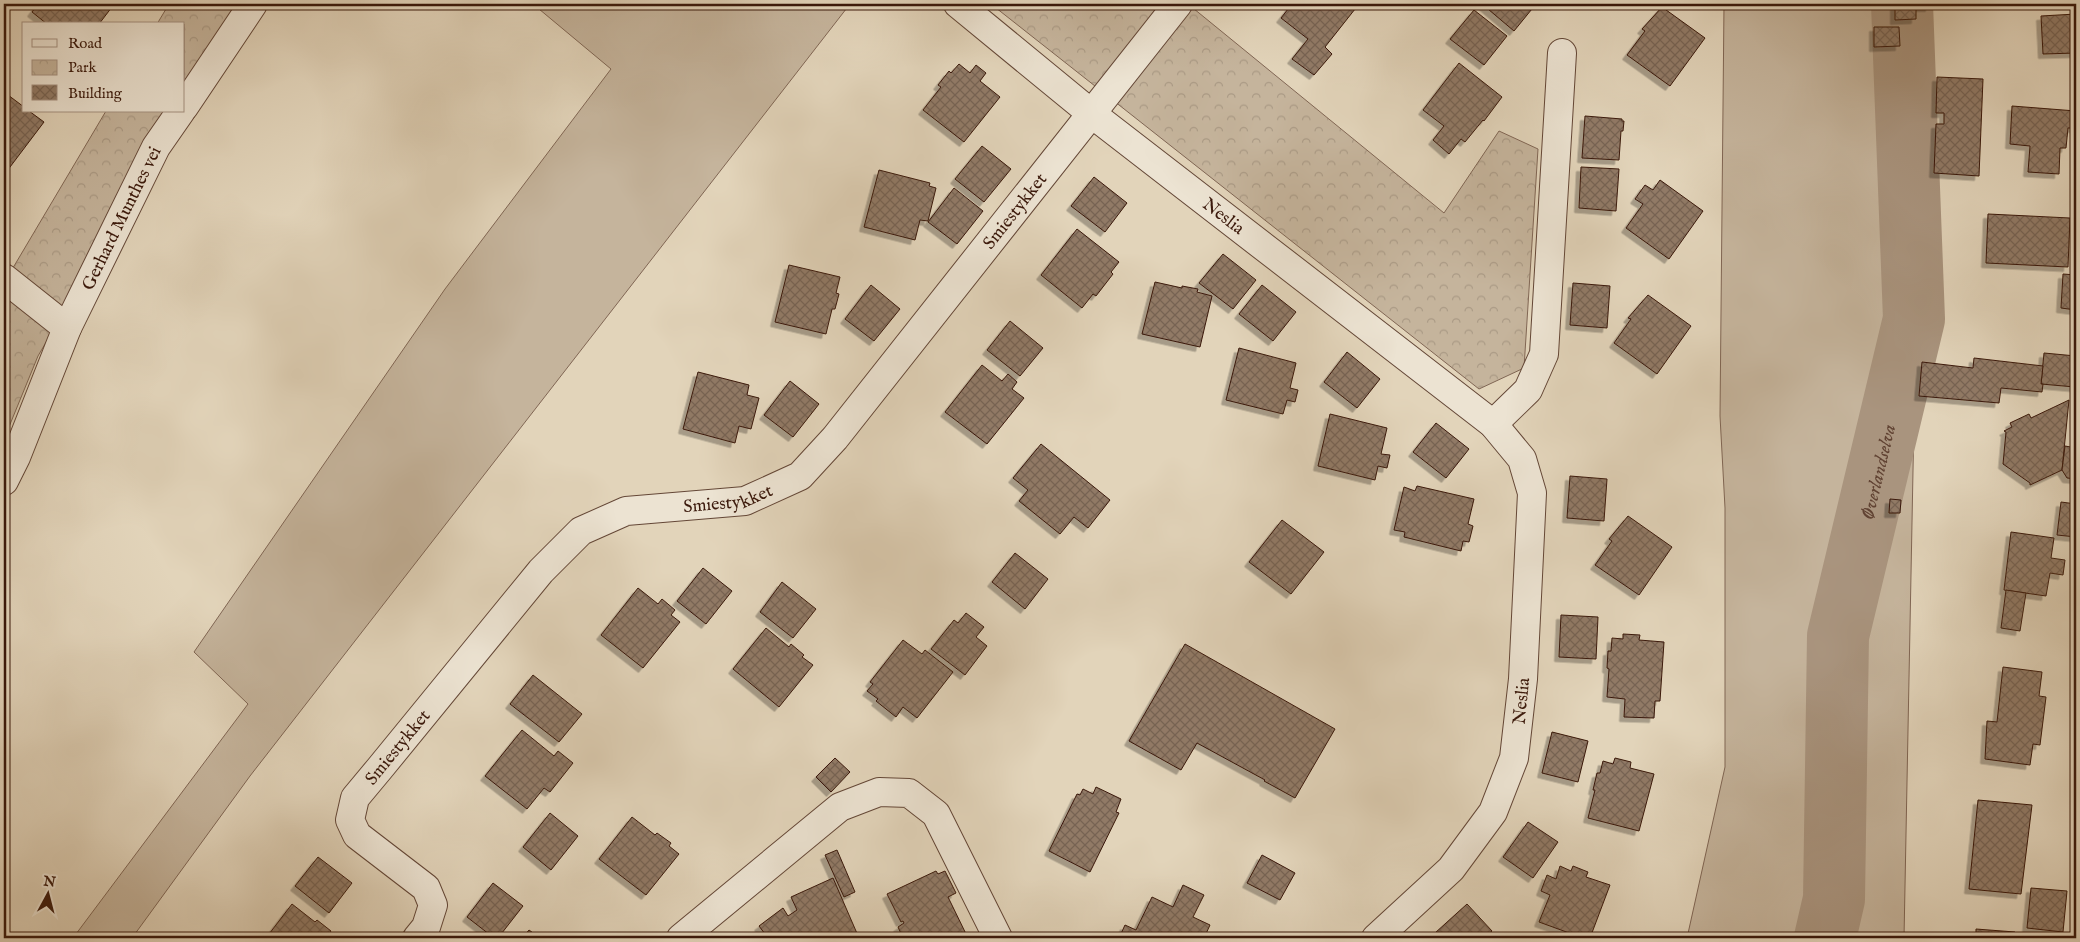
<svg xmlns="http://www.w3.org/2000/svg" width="2080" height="942" viewBox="0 0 2080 942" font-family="'IM FELL English',serif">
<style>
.grass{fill:#c5b49c;stroke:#806654}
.park{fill:url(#park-crowns);stroke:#806654}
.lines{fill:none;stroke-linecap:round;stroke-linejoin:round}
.river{stroke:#a9947e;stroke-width:62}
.building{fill:url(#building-cross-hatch);stroke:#3a180b;filter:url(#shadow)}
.street-casing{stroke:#644737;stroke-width:30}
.street{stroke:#ece3d2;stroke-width:28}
.labels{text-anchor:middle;stroke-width:4;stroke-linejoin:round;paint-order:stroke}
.street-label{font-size:18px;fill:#3a180b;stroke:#ece3d2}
.water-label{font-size:19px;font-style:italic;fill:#614333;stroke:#ece3d2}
</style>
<defs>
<pattern id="park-crowns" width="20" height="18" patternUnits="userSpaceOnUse" patternTransform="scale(1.25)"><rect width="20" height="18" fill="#c5b49c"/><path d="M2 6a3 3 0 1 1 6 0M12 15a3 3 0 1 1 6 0" fill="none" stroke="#aa9a85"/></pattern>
<pattern id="building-cross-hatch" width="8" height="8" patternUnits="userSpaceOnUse" patternTransform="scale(1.25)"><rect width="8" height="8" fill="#917a66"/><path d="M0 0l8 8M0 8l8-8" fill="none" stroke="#776352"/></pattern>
<filter id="shadow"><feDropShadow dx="-4.5" dy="4.5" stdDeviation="0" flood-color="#0004"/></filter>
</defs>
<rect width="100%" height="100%" fill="#e2d4ba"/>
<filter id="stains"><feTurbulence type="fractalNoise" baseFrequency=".004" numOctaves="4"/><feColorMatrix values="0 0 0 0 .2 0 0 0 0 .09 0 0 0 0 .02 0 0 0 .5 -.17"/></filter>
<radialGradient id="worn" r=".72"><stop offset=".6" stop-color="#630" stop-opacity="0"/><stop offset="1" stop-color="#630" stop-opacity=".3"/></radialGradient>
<g class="grass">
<path d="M533 4H850L250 776 132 938H73L248 704 194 652 445 289 611 69Z"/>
<path d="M1724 4H1922L1904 938H1687L1725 767V508L1720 416Z"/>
</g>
<g class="park">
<path d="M169 4H243L184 106V24H157Z"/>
<path d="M991 4H1188L1444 213 1499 131 1538 149 1524 368 1479 389Z"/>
<path d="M106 111H181L38 356 4 439V283Z"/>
</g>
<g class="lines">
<path class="river" id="s1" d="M1825 938 1834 899 1838 636 1914 319 1902 4"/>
</g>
<g class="building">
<path d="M38 4H108L112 7 99 24H47L32 12Z"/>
<path d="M1292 4H1359L1325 47 1332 54 1314 75 1292 59 1308 39 1281 18Z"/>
<path d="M1482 4H1536L1514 31Z"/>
<path d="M1895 4H1930V7H1916V19L1895 20Z"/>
<path d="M1662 7 1705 38 1670 86 1627 55 1645 31 1642 29Z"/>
<path d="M1474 10 1507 36 1484 65 1450 39Z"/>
<path d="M2076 14V53L2043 54 2041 16Z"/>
<path d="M1874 27H1899L1900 46 1874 47Z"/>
<path d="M1459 63 1502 97 1484 121 1483 120 1465 142 1461 139 1449 154 1433 140 1444 126 1423 110Z"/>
<path d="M959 64 970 73 976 65 986 73 980 81 1000 97 964 142 923 110 941 87 938 85 949 71 951 73Z"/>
<path d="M1937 77 1983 79 1979 176 1934 173 1936 124H1944V113H1936Z"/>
<path d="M4 92 24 107V111H29L44 122 7 171 4 168Z"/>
<path d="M2012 106 2076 111V128H2068L2066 148H2060L2059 174 2028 172 2030 146 2010 144Z"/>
<path d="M1585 116 1622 119V121H1624L1623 131H1621L1619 160 1582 158Z"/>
<path d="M982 146 1011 169 984 202 955 179Z"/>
<path d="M1581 167 1619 169 1616 211 1579 208Z"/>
<path d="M879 170 930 183 929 186 936 188 928 221 920 220 915 240 864 227Z"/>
<path d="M1094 177 1127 203 1105 232 1071 206Z"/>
<path d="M1660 180 1703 211 1669 259 1626 228 1643 204 1635 199 1645 185 1653 190Z"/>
<path d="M954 188 983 211 957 244 928 222Z"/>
<path d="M1988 214 2070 218 2068 267 1986 263Z"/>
<path d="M1077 229 1119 262 1111 272 1113 274 1096 296 1093 294 1082 308 1041 275Z"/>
<path d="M1223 254 1256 280 1233 309 1199 283Z"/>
<path d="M789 265 840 277 836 293 839 294 835 309H832L826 334 775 322Z"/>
<path d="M2063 274 2076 275V310L2061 308Z"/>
<path d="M1155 282 1182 288V286L1198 289 1197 292 1212 296 1200 347 1142 334Z"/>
<path d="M1573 283 1610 286 1607 328 1570 325Z"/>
<path d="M871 285 900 309 874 341 845 319Z"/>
<path d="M1262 285 1296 312 1273 341 1239 314Z"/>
<path d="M1648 295 1691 326 1657 374 1614 343 1631 319 1628 318Z"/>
<path d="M1010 321 1043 348 1020 376 987 350Z"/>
<path d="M1239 348 1296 363 1290 388 1298 390 1295 402 1287 400 1283 414 1226 400Z"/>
<path d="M1347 352 1380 379 1357 408 1324 382Z"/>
<path d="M2044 353 2076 356 2075 387 2041 384Z"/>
<path d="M1974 358 2043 366 2041 384H2043L2042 392 2001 388 1999 403 1919 396 1922 362 1973 368Z"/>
<path d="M982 365 1002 381 1008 374 1017 382 1012 389 1024 398 987 444 945 412Z"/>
<path d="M698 372 749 385 747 395 759 398 751 429 739 426 735 443 683 429Z"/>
<path d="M790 381 819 404 793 437 764 415Z"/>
<path d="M2069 400 2062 470 2030 485V483L2003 464 2006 432 2004 431 2012 427 2010 423 2029 414 2031 418Z"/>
<path d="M1330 414 1387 428 1381 454 1390 455 1387 468 1378 466 1375 480 1318 466Z"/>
<path d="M1436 423 1469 449 1446 478 1413 452Z"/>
<path d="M1041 444 1110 500 1088 528 1074 517 1060 534 1019 501 1028 490 1013 478Z"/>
<path d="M2065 446 2076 448V479L2067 478 2062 470Z"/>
<path d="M1570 476 1607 479 1604 521 1567 518Z"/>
<path d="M1417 486 1474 499 1468 524 1473 526 1469 542 1463 541 1461 551 1404 537 1405 532 1394 530 1404 487 1415 491Z"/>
<path d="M1890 499 1901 500 1900 513H1889Z"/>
<path d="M2061 502 2076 504V537L2057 535Z"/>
<path d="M1628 516 1672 547 1639 595 1595 565 1612 541 1609 539Z"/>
<path d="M1282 520 1324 552 1291 594 1249 562Z"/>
<path d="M2011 532 2054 538 2051 558 2065 560 2063 575 2050 573 2046 596 2004 590Z"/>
<path d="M1015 553 1048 579 1025 609 992 582Z"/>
<path d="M703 568 732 591 706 624 677 601Z"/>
<path d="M782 582 816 609 793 638 760 612Z"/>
<path d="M638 588 658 604 662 599 675 610 671 615 680 622 643 668 601 635Z"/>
<path d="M2006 590 2026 593 2020 631 2001 628Z"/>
<path d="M966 613 984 627 976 637 987 646 965 675 931 649 954 620 958 623Z"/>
<path d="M1561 615 1598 617 1596 659 1559 657Z"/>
<path d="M766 628 789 647 791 644 804 655 802 657 813 665 779 707 733 669Z"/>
<path d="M1623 634 1640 635 1639 640 1664 642 1660 701H1655L1654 718 1624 717 1625 699 1607 697 1609 669 1607 668 1608 651H1611L1612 638 1623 639Z"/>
<path d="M903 640 922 654 925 650 953 672 917 718 903 707 896 717 876 701 878 699 867 691 873 684 870 682Z"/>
<path d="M1185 644 1335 729 1295 798 1264 781 1265 780 1197 743 1181 770 1129 741Z"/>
<path d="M2003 667 2042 672 2039 696 2046 697 2040 745 2033 744 2030 765 1985 759 1987 721 1997 722Z"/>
<path d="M533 675 582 714 559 742 510 704Z"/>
<path d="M522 730 554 756 558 751 573 763 550 792 544 788 527 809 485 776Z"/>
<path d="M1552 732 1588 741 1578 782 1542 773Z"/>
<path d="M835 758 850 772 831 792 816 777Z"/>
<path d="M1615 758 1631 762 1630 768 1654 774 1639 831 1588 818 1595 790H1593L1597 773H1600L1603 761 1613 764Z"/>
<path d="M1096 787 1121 799 1116 812 1119 813 1090 872 1049 851 1077 794 1080 795 1083 789 1093 794Z"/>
<path d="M1978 800 2032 805 2021 894 1969 889Z"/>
<path d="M550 813 578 836 551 870 523 847Z"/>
<path d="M632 817 655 835 657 833 671 843 669 846 679 854 646 895 599 859Z"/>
<path d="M1528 822 1558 842 1533 878 1503 857Z"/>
<path d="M837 850 855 892 844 897 825 855Z"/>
<path d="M1262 855 1295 873 1280 900 1247 883Z"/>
<path d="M318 857 352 883 329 913 295 886Z"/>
<path d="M1560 866 1571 871 1573 866 1588 872 1586 877 1610 885 1590 938H1583L1539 922 1550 895 1541 891 1547 875 1556 879Z"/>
<path d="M936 871 938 874 945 871 956 893 948 897 968 938H903L898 927 904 923 903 921 901 922 887 894Z"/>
<path d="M833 878 859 938H768L759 926 783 908 788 916 797 910 791 897Z"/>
<path d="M493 883 523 906 498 938H494L467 917Z"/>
<path d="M1183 885 1204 895 1193 917 1210 925 1204 938H1119L1125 925 1136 930 1152 897 1173 907Z"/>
<path d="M2031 888 2067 891 2063 932 2027 928Z"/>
<path d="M292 904 315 922 317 920 331 931 329 934 335 938H266Z"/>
<path d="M1467 904 1492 931 1484 938H1441L1435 933Z"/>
<path d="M1976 929 2015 932 2014 938H1976Z"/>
<path d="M529 930 540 938H522Z"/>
</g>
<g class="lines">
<g class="street-casing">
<g id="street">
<path id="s2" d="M958 4 1092 114 1493 424 1522 459 1532 493 1523 679 1514 758 1493 812 1451 869 1376 938"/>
<path d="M184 107 253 4"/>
<path d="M4 278 67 328"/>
<path d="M1493 424 1528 390 1544 354 1562 53"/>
<path id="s3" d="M4 481 16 457 67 328 156 147 181 111"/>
<path id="s4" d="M417 938 426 927 433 905 426 888 357 835 350 820 355 798 380 768 541 571 581 531 626 511 745 501 800 476 835 438 1178 4"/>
<path d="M681 938 840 807 879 792 909 793 936 814 998 938"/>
</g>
</g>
<use href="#street" class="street"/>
</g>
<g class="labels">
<g class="street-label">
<text dy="6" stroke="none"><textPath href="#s4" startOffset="1102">Smiestykket</textPath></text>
<text dy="6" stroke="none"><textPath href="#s2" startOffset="340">Neslia</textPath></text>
<text dy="6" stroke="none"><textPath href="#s3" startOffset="288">Gerhard Munthes vei</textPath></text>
<text dy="6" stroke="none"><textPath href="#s4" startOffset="684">Smiestykket</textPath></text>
<text transform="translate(1521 701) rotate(-84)" y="6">Neslia</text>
<text dy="6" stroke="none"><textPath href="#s4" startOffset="248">Smiestykket</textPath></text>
</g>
<g class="water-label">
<text dy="7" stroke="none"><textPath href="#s1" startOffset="472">Øverlandselva</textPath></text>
</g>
</g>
<rect width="2080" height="942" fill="none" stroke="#e2d4ba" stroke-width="20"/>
<rect x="5" y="5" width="2070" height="932" fill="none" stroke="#3a180b" stroke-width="2.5"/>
<rect x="10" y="10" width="2060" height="922" fill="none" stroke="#3a180b"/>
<rect x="22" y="22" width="162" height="90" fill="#ece3d2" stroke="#a59282"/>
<rect x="32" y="39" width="25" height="8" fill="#ece3d2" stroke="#a59282"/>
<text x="68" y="48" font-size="15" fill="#3a180b">Road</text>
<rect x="32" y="60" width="25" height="15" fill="url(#park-crowns)" stroke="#a59282"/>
<text x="68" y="72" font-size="15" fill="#3a180b">Park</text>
<rect x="32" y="85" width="25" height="15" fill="url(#building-cross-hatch)" stroke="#a59282"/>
<text x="68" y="98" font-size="15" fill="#3a180b">Building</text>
<g transform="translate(48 894) rotate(7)" stroke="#ece3d2" stroke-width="4" paint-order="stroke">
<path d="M0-4L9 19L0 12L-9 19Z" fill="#3a180b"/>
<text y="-8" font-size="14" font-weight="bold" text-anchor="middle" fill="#3a180b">N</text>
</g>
<rect width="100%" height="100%" filter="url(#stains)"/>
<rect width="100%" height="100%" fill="url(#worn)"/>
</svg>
